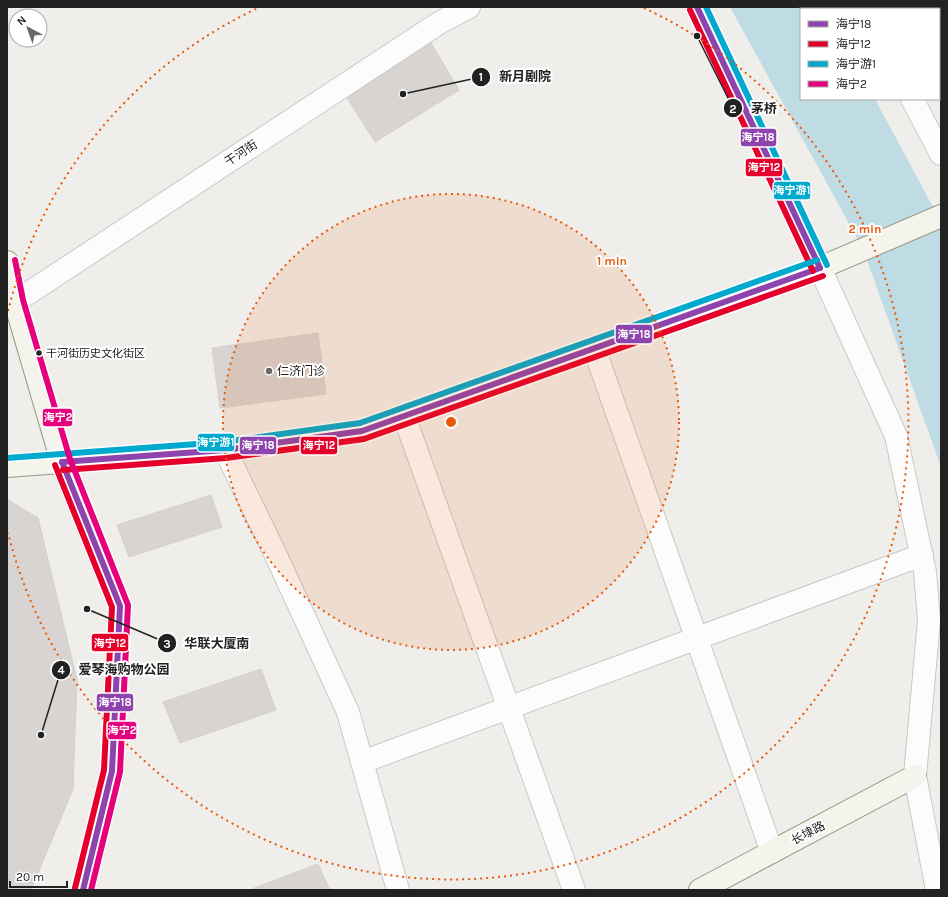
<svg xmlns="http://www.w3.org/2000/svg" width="948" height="897" viewBox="0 0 948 897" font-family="Karla,'Noto Sans SC',sans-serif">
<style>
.water{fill:#bfdbe3}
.building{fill:#d7d4d2;stroke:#d3d0cc}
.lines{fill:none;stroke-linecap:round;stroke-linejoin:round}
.street-casing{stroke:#c9c8c7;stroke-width:24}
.secondary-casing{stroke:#999a82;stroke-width:24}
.street{stroke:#fdfcfc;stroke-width:22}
.secondary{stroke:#f4f4ed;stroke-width:22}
.bus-1-casing{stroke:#fff;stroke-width:9}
.bus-2-casing{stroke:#fff;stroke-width:9}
.bus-3-casing{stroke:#fff;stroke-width:9}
.bus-4-casing{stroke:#fff;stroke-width:9}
.bus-1{stroke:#8e44ad;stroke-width:6}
.bus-2{stroke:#e4002b;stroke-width:6}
.bus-3{stroke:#00a9ce;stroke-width:6}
.bus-4{stroke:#e5007d;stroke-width:6}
.ring{fill:none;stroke:#e8590c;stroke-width:2;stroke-dasharray:2 4}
.bus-dot{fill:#222;stroke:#fff;stroke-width:1.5}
.poi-dot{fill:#6a6968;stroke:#fff;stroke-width:1.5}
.labels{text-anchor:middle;stroke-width:4;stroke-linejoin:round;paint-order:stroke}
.bus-label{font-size:11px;fill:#222;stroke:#fff;text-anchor:start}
.street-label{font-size:12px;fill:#222;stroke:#fff}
.poi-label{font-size:12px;fill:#222;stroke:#fff;text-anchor:start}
.centre{fill:#e8590c;stroke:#fff;stroke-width:2}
.ring-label{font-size:12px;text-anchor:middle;font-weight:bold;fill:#e8590c;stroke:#fff;stroke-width:4;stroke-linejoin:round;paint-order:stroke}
.leader{fill:none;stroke:#222;stroke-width:1.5}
.callout-dot{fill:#222;stroke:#fff;stroke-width:1.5}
.mark-label{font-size:12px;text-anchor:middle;font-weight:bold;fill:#fff}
.callout-label{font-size:13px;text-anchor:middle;font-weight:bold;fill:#222;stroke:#fff;stroke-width:4;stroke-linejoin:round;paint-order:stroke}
.line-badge{stroke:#fff;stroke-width:1.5}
.badge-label{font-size:11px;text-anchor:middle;font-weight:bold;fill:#fff}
</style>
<rect width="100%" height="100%" fill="#f0eeeb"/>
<path class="water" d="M730 7H825L826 9H801V99H875L941 222V467L863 249Z"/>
<g class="building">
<path d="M431 43 459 90 375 142 347 98Z"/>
<path d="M318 333 326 394 220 408 212 348Z"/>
<path d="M211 495 222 527 129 557 117 525Z"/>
<path d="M7 499 38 518 77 680 73 789 31 890H7Z"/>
<path d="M261 669 276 710 180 743 163 702Z"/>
<path d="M318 864 330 890H254V888Z"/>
</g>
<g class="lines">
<g class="street-casing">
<g id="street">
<path d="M697 7 820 268 896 436 925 572 929 620 915 776 937 890"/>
<path d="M864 7 865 9"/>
<path d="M912 99 941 154"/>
<path d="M15 302 439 23 469 7"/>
<path d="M594 348 772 852"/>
<path d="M404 416 574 890"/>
<path d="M225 450 273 549 348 712 398 890"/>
<path d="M362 762 922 555"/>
</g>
</g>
<g class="secondary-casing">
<g id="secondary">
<path d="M7 262 15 302 62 462 120 606 112 771 83 890"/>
<path d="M7 466 225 450 362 431 820 268 941 216"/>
<path d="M700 890 915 776"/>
</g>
</g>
<use href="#street" class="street"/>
<use href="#secondary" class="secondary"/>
<g class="bus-1-casing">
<g id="bus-1">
<path d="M697 7 820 268"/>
<path d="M62 462 225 450 362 431 820 268"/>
<path d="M62 462 120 606 112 771 83 890"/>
</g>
</g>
<g class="bus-2-casing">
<g id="bus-2">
<path d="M690 10 813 271"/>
<path d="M55 465 112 607 104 770 75 888"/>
<path d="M63 470 226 458 364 439 823 276"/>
</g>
</g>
<g class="bus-3-casing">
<g id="bus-3">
<path d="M706 7 827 265"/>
<path d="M7 458 224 442 360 423 817 260"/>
</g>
</g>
<g class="bus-4-casing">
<path id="bus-4" d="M15 260 23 300 70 459 128 605 120 772 91 890"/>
</g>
<use href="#bus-1" class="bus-1"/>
<use href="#bus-2" class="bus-2"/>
<use href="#bus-3" class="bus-3"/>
<use href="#bus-4" class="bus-4"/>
</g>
<circle cx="451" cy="422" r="228" fill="#e8590c" fill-opacity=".12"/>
<g class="ring">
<circle cx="451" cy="422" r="228"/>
<path d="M8 311A457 457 0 0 1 258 8M644 8A457 457 0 1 1 8 533"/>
</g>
<circle class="bus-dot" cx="39" cy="353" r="3.5"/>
<circle class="poi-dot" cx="269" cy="371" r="4"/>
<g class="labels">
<g class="bus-label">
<text x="46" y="357">干河街历史文化街区</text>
</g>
<g class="street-label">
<text transform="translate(241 153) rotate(-33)" y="4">干河街</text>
<text transform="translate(808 833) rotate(-28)" y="4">长埭路</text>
</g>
<g class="poi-label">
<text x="277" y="375">仁济门诊</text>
</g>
</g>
<circle cx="451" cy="422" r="6" class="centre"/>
<g class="ring-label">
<text x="865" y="233">2 min</text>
<text x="612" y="265">1 min</text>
</g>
<path class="leader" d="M403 94L481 77M697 36L733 108M87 609L167 643M41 735L61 670"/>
<g class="callout-dot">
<circle cx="403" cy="94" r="4"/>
<circle cx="697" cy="36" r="4"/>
<circle cx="87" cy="609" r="4"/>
<circle cx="41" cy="735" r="4"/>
<circle cx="481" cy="77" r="10"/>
<circle cx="733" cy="108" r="10"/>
<circle cx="167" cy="643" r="10"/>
<circle cx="61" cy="670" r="10"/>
</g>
<g class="mark-label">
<text x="481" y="81">1</text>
<text x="733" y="113">2</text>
<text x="167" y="648">3</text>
<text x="61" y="674">4</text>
</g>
<g class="callout-label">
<text x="525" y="81">新月剧院</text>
<text x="764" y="113">茅桥</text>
<text x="217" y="648">华联大厦南</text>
<text x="124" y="674">爱琴海购物公园</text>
</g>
<g class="line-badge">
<rect x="740" y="128" width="37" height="19" rx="4" fill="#8e44ad"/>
<rect x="745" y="158" width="38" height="19" rx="4" fill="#e4002b"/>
<rect x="773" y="181" width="38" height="19" rx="4" fill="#00a9ce"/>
<rect x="615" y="324" width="38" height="20" rx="4" fill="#8e44ad"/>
<rect x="42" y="408" width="31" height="19" rx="4" fill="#e5007d"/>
<rect x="197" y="433" width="38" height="19" rx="4" fill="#00a9ce"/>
<rect x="300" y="436" width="38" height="19" rx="4" fill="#e4002b"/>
<rect x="239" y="436" width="38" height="19" rx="4" fill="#8e44ad"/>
<rect x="91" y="633" width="38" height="19" rx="4" fill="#e4002b"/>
<rect x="96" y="693" width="38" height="19" rx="4" fill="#8e44ad"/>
<rect x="107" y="721" width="30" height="19" rx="4" fill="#e5007d"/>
</g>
<g class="badge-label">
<text x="758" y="141">海宁18</text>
<text x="764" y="171">海宁12</text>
<text x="792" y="194">海宁游1</text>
<text x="634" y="338">海宁18</text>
<text x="58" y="421">海宁2</text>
<text x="216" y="446">海宁游1</text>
<text x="319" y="449">海宁12</text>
<text x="258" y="449">海宁18</text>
<text x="110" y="647">海宁12</text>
<text x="115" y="706">海宁18</text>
<text x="122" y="734">海宁2</text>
</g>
<rect width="948" height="897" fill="none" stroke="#222222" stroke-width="16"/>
<rect x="800" y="8" width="140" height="92" fill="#ffffff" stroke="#a7a7a7"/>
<rect x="808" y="21" width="20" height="6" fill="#8e44ad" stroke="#a7a7a7"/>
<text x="836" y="28" font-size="12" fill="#222222">海宁18</text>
<rect x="808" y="41" width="20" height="6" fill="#e4002b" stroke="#a7a7a7"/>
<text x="836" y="48" font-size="12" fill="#222222">海宁12</text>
<rect x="808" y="61" width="20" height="6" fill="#00a9ce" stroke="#a7a7a7"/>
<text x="836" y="68" font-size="12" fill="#222222">海宁游1</text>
<rect x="808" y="81" width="20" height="6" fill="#e5007d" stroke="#a7a7a7"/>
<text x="836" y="88" font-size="12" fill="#222222">海宁2</text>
<g transform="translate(28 28) rotate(319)"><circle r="19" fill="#ffffff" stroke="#a7a7a7"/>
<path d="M0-3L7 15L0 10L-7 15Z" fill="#6a6968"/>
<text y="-6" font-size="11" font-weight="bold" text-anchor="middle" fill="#222222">N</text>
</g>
<path d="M10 881v6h57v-6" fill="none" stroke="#222222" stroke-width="2"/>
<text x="16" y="881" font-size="12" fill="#222222" stroke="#ffffff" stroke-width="3" paint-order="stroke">20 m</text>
</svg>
